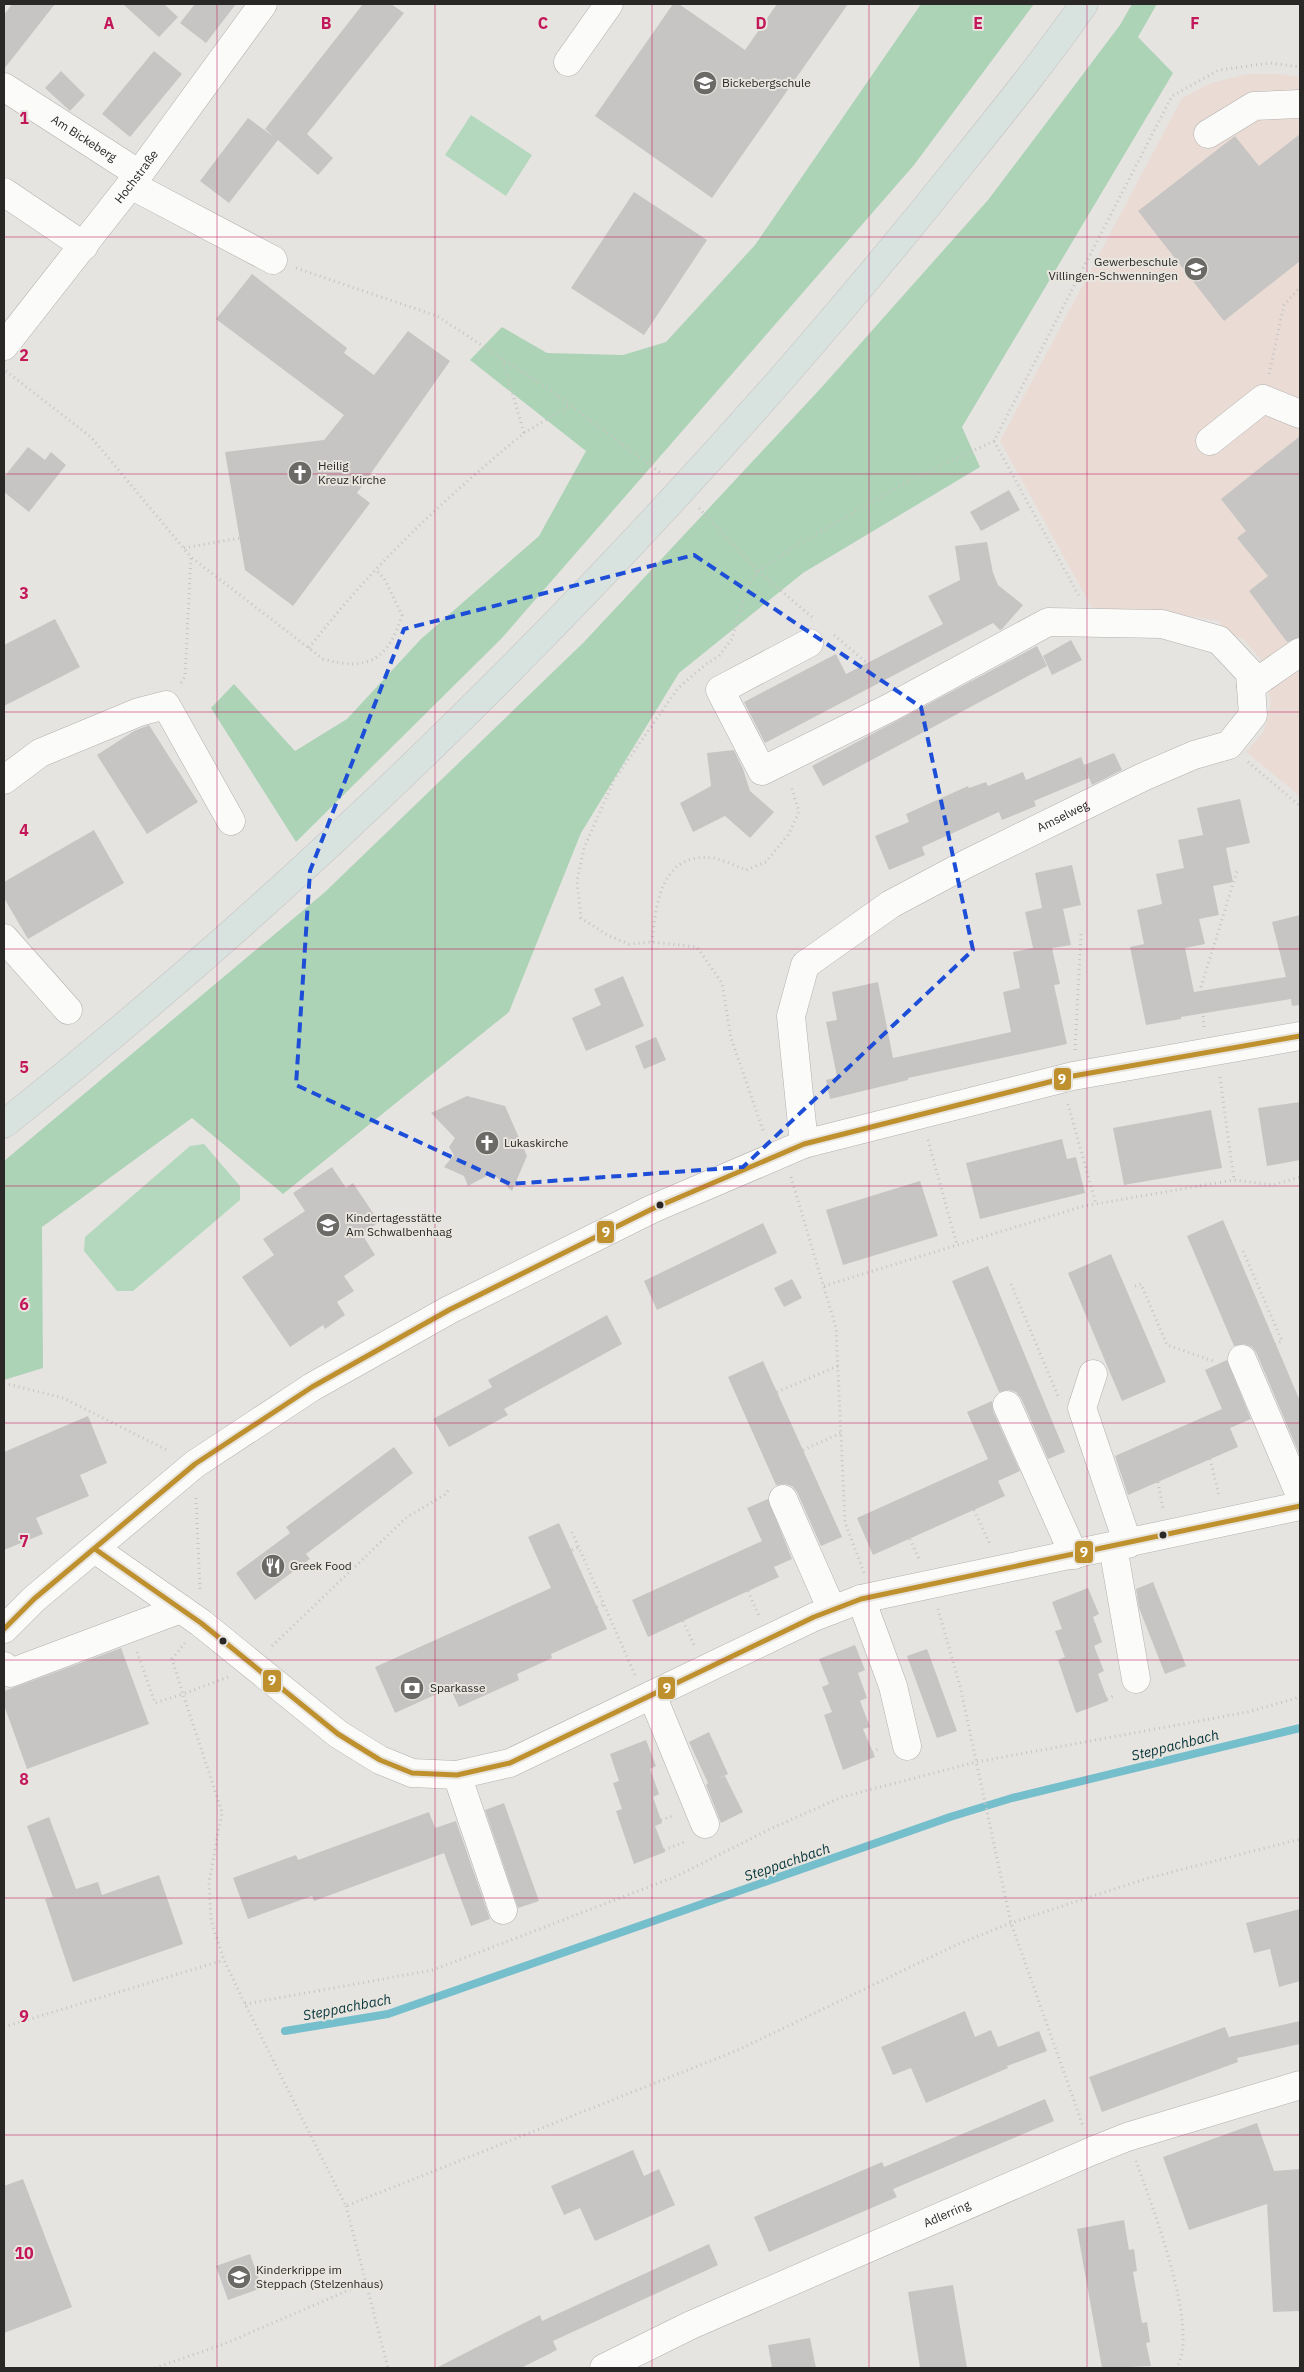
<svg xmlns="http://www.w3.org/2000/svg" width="1304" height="2372" viewBox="0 0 1304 2372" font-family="'IBM Plex Sans',sans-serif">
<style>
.education{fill:#eadcd5}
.green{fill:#b4d8bd}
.forest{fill:#add3b7}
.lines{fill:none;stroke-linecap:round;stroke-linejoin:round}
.stream{stroke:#75becb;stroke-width:8}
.building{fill:#c7c5c3}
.minor-casing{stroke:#b2b0ae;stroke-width:29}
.major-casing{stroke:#c3c2c1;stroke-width:29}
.path{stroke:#c5c4c4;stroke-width:3;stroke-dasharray:1 4;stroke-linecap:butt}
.minor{stroke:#fbfbfa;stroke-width:28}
.major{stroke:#d8e2df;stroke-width:28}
.bus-1-casing{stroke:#e8e5df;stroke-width:9}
.bus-1{stroke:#bf912e;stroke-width:5}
.marked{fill:none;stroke:#1d4ed8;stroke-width:4;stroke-dasharray:10 6;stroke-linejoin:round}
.grid{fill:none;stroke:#c2185b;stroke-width:1;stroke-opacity:0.55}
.bus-dot{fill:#292826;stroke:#e8e5df;stroke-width:2}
.labels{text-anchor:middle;stroke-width:4;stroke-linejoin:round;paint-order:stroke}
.poi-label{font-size:12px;fill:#292826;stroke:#e8e5df;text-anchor:start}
.street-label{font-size:12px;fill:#292826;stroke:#e8e5df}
.water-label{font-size:14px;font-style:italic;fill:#00313a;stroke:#e8e5df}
.grid-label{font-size:16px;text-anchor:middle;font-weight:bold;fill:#c2185b;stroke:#e8e5df;stroke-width:4;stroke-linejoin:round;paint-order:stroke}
.line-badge{stroke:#e8e5df;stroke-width:2}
.badge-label{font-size:14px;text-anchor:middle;font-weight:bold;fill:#fff}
</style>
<rect width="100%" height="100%" fill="#e6e4e1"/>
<path class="education" d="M1247 74H1280L1300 77V796L1246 752 1264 731 1271 704 1263 662 1243 639 1226 633 1219 621 1177 614 1092 608 1000 441 1182 98 1211 83Z"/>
<g class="green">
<path d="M471 115 532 155 506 196 445 155Z"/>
<path d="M204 1144 240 1186V1200L133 1291H117L84 1251 85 1237 190 1146Z"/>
</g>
<g class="forest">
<path d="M921 4H1034L914 165 501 639 296 842 211 708 234 684 295 751 347 719 421 639 539 536 586 451 470 360 502 327 547 353 623 355 666 342 755 245Z"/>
<path d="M1132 4H1157L1138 37 1173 73 962 427 980 467 803 573 679 673 581 833 509 1012 283 1194 192 1118 42 1227 43 1368 4 1380V1161L325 892 584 642 821 388 988 200 1120 25Z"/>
</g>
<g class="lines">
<path class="stream" d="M285 2031 388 2014 950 1817 1012 1798 1300 1728"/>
</g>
<g class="building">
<path d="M12 4H55L4 69V15Z"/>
<path d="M123 4H164L178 17 159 37Z"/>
<path d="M195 4H236L206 43 180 23Z"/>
<path d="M363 4H391L404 13 307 134 333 158 318 175 278 140 229 203 200 181 248 118 274 137 265 129Z"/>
<path d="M673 4H679L745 50 777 4H848L712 198 595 116Z"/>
<path d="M154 51 182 74 130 137 102 114Z"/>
<path d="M61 71 85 95 70 111 45 88Z"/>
<path d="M1300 134V261L1224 321 1138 211 1235 136 1259 166Z"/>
<path d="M634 192 707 240 644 335 571 288Z"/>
<path d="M252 274 347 348 344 353 374 375 408 331 450 361 357 493 370 503 293 606 245 570 225 452 324 440 344 415 216 319Z"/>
<path d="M1300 436V637L1287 642 1249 591 1268 576 1237 538 1246 531 1221 499Z"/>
<path d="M28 447 45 460 51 452 66 465 29 512 4 492V477Z"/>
<path d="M1009 490 1020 510 981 531 970 512Z"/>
<path d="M987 542 993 573 998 585 1023 605 1002 629 1000 630 993 623 765 743 744 702 836 654 846 674 943 624 928 596 960 580 955 546Z"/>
<path d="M55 619 80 667 4 706V645Z"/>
<path d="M1071 640 1082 660 1052 675 1043 656Z"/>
<path d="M1037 646 1047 666 823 786 812 766Z"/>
<path d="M149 725 198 802 147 834 97 755 134 731Z"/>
<path d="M734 750 743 769 750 791 774 812 750 838 725 816 693 832 680 803 711 786 707 753Z"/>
<path d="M1114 753 1122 770 1092 785 1084 765Z"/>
<path d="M1081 757 1089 778 1034 801 1036 806 1002 820 999 812 922 847 925 855 889 870 875 836 909 822 906 814 968 786 969 788 986 782 988 786 1023 772 1026 780Z"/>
<path d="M1240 799 1250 843 1226 848 1233 882 1213 886 1219 915 1199 919 1205 944 1185 948 1194 992 1286 977 1272 922 1300 915V1005L1292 1006 1291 999 1181 1017V1019L1146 1025 1130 947 1144 944 1137 910 1162 904 1156 874 1184 868 1178 840 1203 835 1197 808Z"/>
<path d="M94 830 124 883 28 939 4 898V882Z"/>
<path d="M1072 865 1081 905 1063 909 1071 945 1052 948 1060 984 1054 985 1067 1044 908 1078V1080L830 1099 826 1080 837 1077 826 1022 837 1020 832 992 878 982 893 1058 1011 1032 1003 992 1020 988 1013 952 1033 948 1025 912 1042 908 1035 873Z"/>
<path d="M623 976 644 1026 586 1051 572 1018 601 1005 594 989Z"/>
<path d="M656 1037 666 1060 644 1069 635 1046Z"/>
<path d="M467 1096 505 1106 527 1156 512 1191 492 1173 468 1186 464 1176 444 1167 454 1155 449 1147 455 1138 431 1113Z"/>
<path d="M1300 1102V1160L1267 1166 1258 1108Z"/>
<path d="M1211 1110 1222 1168 1124 1185 1113 1128Z"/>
<path d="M1062 1139 1067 1159 1076 1157 1085 1193 980 1219 966 1163Z"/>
<path d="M332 1167 346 1188 353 1183 379 1222 362 1234 375 1255 344 1276 354 1291 337 1302 345 1315 325 1329 323 1325 290 1347 242 1277 274 1255 263 1239 305 1211 293 1193Z"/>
<path d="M920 1181 938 1236 843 1265 826 1210Z"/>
<path d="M1223 1220 1300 1401V1456L1256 1352 1252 1347 1244 1344 1234 1346 1187 1236Z"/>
<path d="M763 1223 777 1253 657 1310 644 1281Z"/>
<path d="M1111 1254 1166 1382 1122 1401 1068 1273Z"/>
<path d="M988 1266 1065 1452 1048 1459 1021 1398 1016 1392 1009 1390 999 1392 952 1281Z"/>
<path d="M792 1279 802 1298 784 1307 774 1288Z"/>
<path d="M607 1315 622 1344 504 1409 508 1415 449 1447 433 1419 492 1387 488 1380Z"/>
<path d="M1227 1360 1251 1419 1230 1428 1238 1447 1128 1495 1115 1456 1222 1409 1205 1370Z"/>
<path d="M763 1361 842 1537 821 1546 797 1492 792 1486 785 1484 776 1485 728 1377Z"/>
<path d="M992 1401 993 1411 1020 1471 998 1481 1005 1496 873 1555 857 1518 988 1459 967 1412Z"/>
<path d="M88 1416 107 1463 80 1475 89 1496 36 1518 43 1534 4 1550V1452Z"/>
<path d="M394 1447 413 1473 306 1554 310 1559 255 1600 236 1573 290 1533 286 1527Z"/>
<path d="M768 1499 792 1559 774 1567 779 1577 648 1637 632 1600 762 1541 747 1508Z"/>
<path d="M559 1523 607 1629 551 1654 552 1658 517 1674 519 1680 459 1707 450 1688 395 1713 375 1667 551 1588 528 1537Z"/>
<path d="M1153 1582 1186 1666 1165 1674 1139 1608 1136 1589Z"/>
<path d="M1088 1588 1099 1614 1093 1617 1102 1642 1094 1646 1104 1671 1098 1674 1108 1701 1076 1713 1058 1660 1065 1657 1055 1631 1062 1629 1052 1602Z"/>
<path d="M855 1645 865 1670 858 1673 867 1698 860 1701 870 1727 863 1729 875 1757 843 1770 824 1715 832 1712 822 1687 829 1684 819 1659Z"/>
<path d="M121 1648 149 1724 27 1769 4 1705V1691Z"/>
<path d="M927 1649 957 1731 937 1738 907 1656Z"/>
<path d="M709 1732 728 1774 718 1779 725 1776 743 1812 721 1823 706 1785 708 1783 689 1742Z"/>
<path d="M646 1740 656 1766 650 1769 659 1794 653 1797 662 1823 655 1826 665 1852 634 1864 616 1811 622 1809 613 1783 619 1781 610 1754Z"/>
<path d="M504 1803 539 1901 518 1908 485 1810Z"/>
<path d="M429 1812 435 1828 456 1821 490 1919 471 1926 444 1853 314 1901 312 1896 248 1919 233 1878 296 1855 298 1860Z"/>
<path d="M49 1817 76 1889 98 1882 102 1895 159 1875 183 1944 73 1982 45 1899 53 1897 27 1826Z"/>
<path d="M1300 1909V1981L1279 1987 1270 1949 1254 1953 1246 1923Z"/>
<path d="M965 2011 975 2037 991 2030 998 2047 1039 2031 1047 2051 1007 2066 1008 2068 926 2103 911 2068 893 2075 881 2047Z"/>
<path d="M1300 2021V2044L1237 2058 1238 2062 1102 2112 1089 2077 1225 2027 1229 2037Z"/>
<path d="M1045 2099 1054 2121 893 2189 897 2197 769 2252 754 2217 882 2162 884 2167Z"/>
<path d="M1257 2123 1274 2171 1300 2169V2311L1273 2312 1267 2204 1189 2230 1163 2157Z"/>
<path d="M633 2150 644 2176 659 2169 675 2205 595 2241 580 2208 564 2215 551 2186Z"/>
<path d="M23 2179 72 2307 4 2333V2186Z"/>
<path d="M1124 2220 1129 2250 1134 2249 1137 2271 1133 2272 1142 2323 1147 2322 1150 2342 1146 2343 1151 2366 1102 2368 1077 2229Z"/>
<path d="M709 2244 718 2265 553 2341 557 2350 521 2368H436L540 2315 542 2321Z"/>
<path d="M250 2254 262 2288 228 2300 216 2266Z"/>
<path d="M953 2285 967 2368H920L908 2292Z"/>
<path d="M810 2338 816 2368H772L768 2345Z"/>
</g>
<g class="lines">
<g class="minor-casing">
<g id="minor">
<path d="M568 62 609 4"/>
<path id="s1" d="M4 87 139 174"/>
<path d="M1208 134 1254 106 1300 104"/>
<path d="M131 185 273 260"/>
<path d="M4 192 84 246"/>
<path id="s2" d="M4 346 139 174 263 4"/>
<path d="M1210 441 1263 399 1300 414"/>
<path d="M1251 686 1300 652"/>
<path d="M4 780 40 753 139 712 166 705 231 821"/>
<path d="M4 938 68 1010"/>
<path id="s3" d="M804 1144 791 1016 805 965 891 904 968 863 1143 777 1194 755 1229 745 1253 715 1250 673 1219 640 1162 624 1048 622 891 707 762 771 720 690 809 643"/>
<path d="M1242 1359 1300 1495"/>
<path d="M1093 1374 1082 1408 1128 1544"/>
<path d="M1007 1405 1074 1555"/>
<path d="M783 1499 832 1610"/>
<path d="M1113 1547 1136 1679"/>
<path d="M95 1549 201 1623 338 1734 380 1760 412 1773 457 1775 510 1763 814 1617 861 1599 1300 1506"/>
<path d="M861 1599 893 1686 907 1746"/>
<path d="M4 1629 34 1599 195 1464 312 1387 449 1310 652 1209 804 1144 1073 1076 1300 1036"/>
<path d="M4 1666 10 1673 181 1609"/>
<path d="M652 1695 705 1824"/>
<path d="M457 1775 503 1910"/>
<path id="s4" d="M604 2368 691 2325 1092 2151 1127 2137 1300 2085"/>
</g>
</g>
<g class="major-casing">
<path id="major" d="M4 1124C286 900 546 647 784 376 846 305 906 233 965 159 1006 108 1047 57 1084 4"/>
</g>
<g class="path">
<path d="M296 268 437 316 550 390 662 474"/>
<path d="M6 371 91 437 191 557 185 677 181 683"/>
<path d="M1269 374 1284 305 1300 287"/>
<path d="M524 433 571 405"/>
<path d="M994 441 1079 596"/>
<path d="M699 508 758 571 747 588 732 639 719 656 706 664 678 688 614 780 584 848 577 881 581 918 609 936 629 944 652 942 697 947 722 983 731 1038 764 1133"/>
<path d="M184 548 240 538"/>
<path d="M192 558 323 659C368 672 388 660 402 615L384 578 375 569"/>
<path d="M812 617 758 571 804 541 910 480 994 441 1172 96 1219 70 1270 63 1300 67"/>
<path d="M834 635 867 663 879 686"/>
<path d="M309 648C371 567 445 498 524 433L502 357"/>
<path d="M1248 762 1300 806"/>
<path d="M652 942C656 903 661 852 713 858 724 860 736 866 746 870L766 862 788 835 799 812 791 786"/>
<path d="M1204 1027 1201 987 1237 871"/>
<path d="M1075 1050 1081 934"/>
<path d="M1220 1077 1234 1180"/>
<path d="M1068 1104 1096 1204"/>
<path d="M928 1140 957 1245"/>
<path d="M791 1177 836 1328 845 1522 864 1573"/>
<path d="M1243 1251 1282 1341 1265 1349"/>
<path d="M1011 1284 1058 1396"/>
<path d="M824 1286 1084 1206 1234 1180 1273 1185 1300 1177"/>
<path d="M1135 1286 1141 1284 1167 1345 1216 1362"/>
<path d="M4 1383 63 1398 169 1451"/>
<path d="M777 1392 838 1366"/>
<path d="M803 1450 841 1433"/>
<path d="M1210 1459 1219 1496"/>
<path d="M1158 1482 1163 1509"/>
<path d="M196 1498 200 1589"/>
<path d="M974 1510 991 1546"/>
<path d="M572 1532 635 1675"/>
<path d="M910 1539 920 1561"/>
<path d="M572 1550 579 1547"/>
<path d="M748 1591 759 1616"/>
<path d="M597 1607 605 1604"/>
<path d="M938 1609 960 1686 1011 1923 1083 2126"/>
<path d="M683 1621 694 1645"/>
<path d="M272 1646 407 1517 446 1494 450 1487"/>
<path d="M137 1652 155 1703 183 1694 172 1659 185 1643"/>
<path d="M228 1677 183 1694 222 1812 209 1882 211 1920 224 1960 245 2004 346 2206 738 2050 956 1945 1011 1923 1145 1879 1300 1839"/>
<path d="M1107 1699 1116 1695"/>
<path d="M872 1752 881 1748"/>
<path d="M661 1820 675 1815"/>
<path d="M664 1850 687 1841"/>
<path d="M245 2004 433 1970 677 1876 772 1828 842 1797 976 1762 1248 1712 1300 1697"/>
<path d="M4 2027 224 1960"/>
<path d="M1136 2161C1150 2200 1202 2334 1176 2368"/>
<path d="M346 2206 388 2368"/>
<path d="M155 2368 224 2344 365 2283"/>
</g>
<use href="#minor" class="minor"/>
<use href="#major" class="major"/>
<g class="bus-1-casing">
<g id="bus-1">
<path d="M95 1549 201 1623 338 1734 380 1760 412 1773 457 1775 510 1763 814 1617 861 1599 1300 1506"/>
<path d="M4 1629 34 1599 195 1464 312 1387 449 1310 652 1209 804 1144 1073 1076 1300 1036"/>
</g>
</g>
<use href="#bus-1" class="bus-1"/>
</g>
<path class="marked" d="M694 555 921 707 973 950 743 1167 510 1184 296 1085 310 871 404 629Z"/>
<path class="grid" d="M217 4V2368M435 4V2368M652 4V2368M869 4V2368M1087 4V2368M4 237H1300M4 474H1300M4 712H1300M4 949H1300M4 1186H1300M4 1423H1300M4 1660H1300M4 1898H1300M4 2135H1300"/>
<defs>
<g id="school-disc" transform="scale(1.25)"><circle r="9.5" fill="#6b6a67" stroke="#e8e5df"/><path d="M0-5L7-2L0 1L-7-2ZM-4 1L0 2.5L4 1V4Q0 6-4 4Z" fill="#fff"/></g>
<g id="church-disc" transform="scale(1.25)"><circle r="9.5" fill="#6b6a67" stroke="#e8e5df"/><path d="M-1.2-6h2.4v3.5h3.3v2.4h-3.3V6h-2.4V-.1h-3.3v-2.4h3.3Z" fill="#fff"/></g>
<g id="restaurant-disc" transform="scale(1.25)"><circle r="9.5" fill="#6b6a67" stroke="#e8e5df"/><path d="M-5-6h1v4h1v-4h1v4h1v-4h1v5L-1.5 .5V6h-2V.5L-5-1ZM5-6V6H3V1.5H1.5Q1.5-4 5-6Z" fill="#fff"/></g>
<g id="bank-disc" transform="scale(1.25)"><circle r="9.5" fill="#6b6a67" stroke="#e8e5df"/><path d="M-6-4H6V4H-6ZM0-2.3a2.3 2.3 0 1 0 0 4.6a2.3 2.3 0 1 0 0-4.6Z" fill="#fff"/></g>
</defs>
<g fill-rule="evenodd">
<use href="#school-disc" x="705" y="83"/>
<use href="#school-disc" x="1196" y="269"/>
<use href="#church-disc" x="300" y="473"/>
<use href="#church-disc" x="487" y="1143"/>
<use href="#school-disc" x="328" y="1225"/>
<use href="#restaurant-disc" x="273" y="1566"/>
<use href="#bank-disc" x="412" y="1688"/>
<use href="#school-disc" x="239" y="2277"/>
</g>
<g class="bus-dot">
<circle cx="660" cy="1205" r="4.5"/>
<circle cx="1163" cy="1535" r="4.5"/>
<circle cx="223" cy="1641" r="4.5"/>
</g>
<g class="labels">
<g class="poi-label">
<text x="722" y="87">Bickebergschule</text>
<text x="1178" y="266" text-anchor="end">Gewerbeschule<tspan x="1178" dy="14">Villingen-Schwenningen</tspan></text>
<text x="318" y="470">Heilig<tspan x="318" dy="14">Kreuz Kirche</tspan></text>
<text x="504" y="1147">Lukaskirche</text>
<text x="346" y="1222">Kindertagesstätte<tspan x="346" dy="14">Am Schwalbenhaag</tspan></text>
<text x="290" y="1570">Greek Food</text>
<text x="430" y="1692">Sparkasse</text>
<text x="256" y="2274">Kinderkrippe im<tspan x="256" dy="14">Steppach (Stelzenhaus)</tspan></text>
</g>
<g class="street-label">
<text dy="4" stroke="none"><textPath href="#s1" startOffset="95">Am Bickeberg</textPath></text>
<text dy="4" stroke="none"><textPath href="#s2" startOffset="215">Hochstraße</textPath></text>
<text dy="4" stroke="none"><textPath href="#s3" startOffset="480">Amselweg</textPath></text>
<text dy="4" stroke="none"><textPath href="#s4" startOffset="376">Adlerring</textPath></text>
</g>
<g class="water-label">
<text transform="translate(1175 1745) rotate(-14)" y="5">Steppachbach</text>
<text transform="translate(787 1862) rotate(-19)" y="5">Steppachbach</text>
<text transform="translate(347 2007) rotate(-11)" y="5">Steppachbach</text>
</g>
</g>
<g class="grid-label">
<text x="109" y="29">A</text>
<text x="326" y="29">B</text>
<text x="543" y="29">C</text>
<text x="761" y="29">D</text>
<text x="978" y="29">E</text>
<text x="1195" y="29">F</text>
<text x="24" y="124">1</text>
<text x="24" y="361">2</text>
<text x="24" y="599">3</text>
<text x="24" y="836">4</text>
<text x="24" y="1073">5</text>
<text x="24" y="1310">6</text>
<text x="24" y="1547">7</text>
<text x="24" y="1785">8</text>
<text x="24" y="2022">9</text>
<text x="24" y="2259">10</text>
</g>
<g class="line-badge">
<rect x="1053" y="1067" width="19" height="24" rx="5" fill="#bf912e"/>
<rect x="596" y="1220" width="19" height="24" rx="5" fill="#bf912e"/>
<rect x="1074" y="1540" width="20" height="24" rx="5" fill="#bf912e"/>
<rect x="262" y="1669" width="20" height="24" rx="5" fill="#bf912e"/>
<rect x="657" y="1676" width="19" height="24" rx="5" fill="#bf912e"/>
</g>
<g class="badge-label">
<text x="1062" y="1084">9</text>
<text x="606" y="1237">9</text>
<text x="1084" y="1557">9</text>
<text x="272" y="1685">9</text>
<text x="667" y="1693">9</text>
</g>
<rect width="1304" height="2372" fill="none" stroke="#292826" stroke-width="10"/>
</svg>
